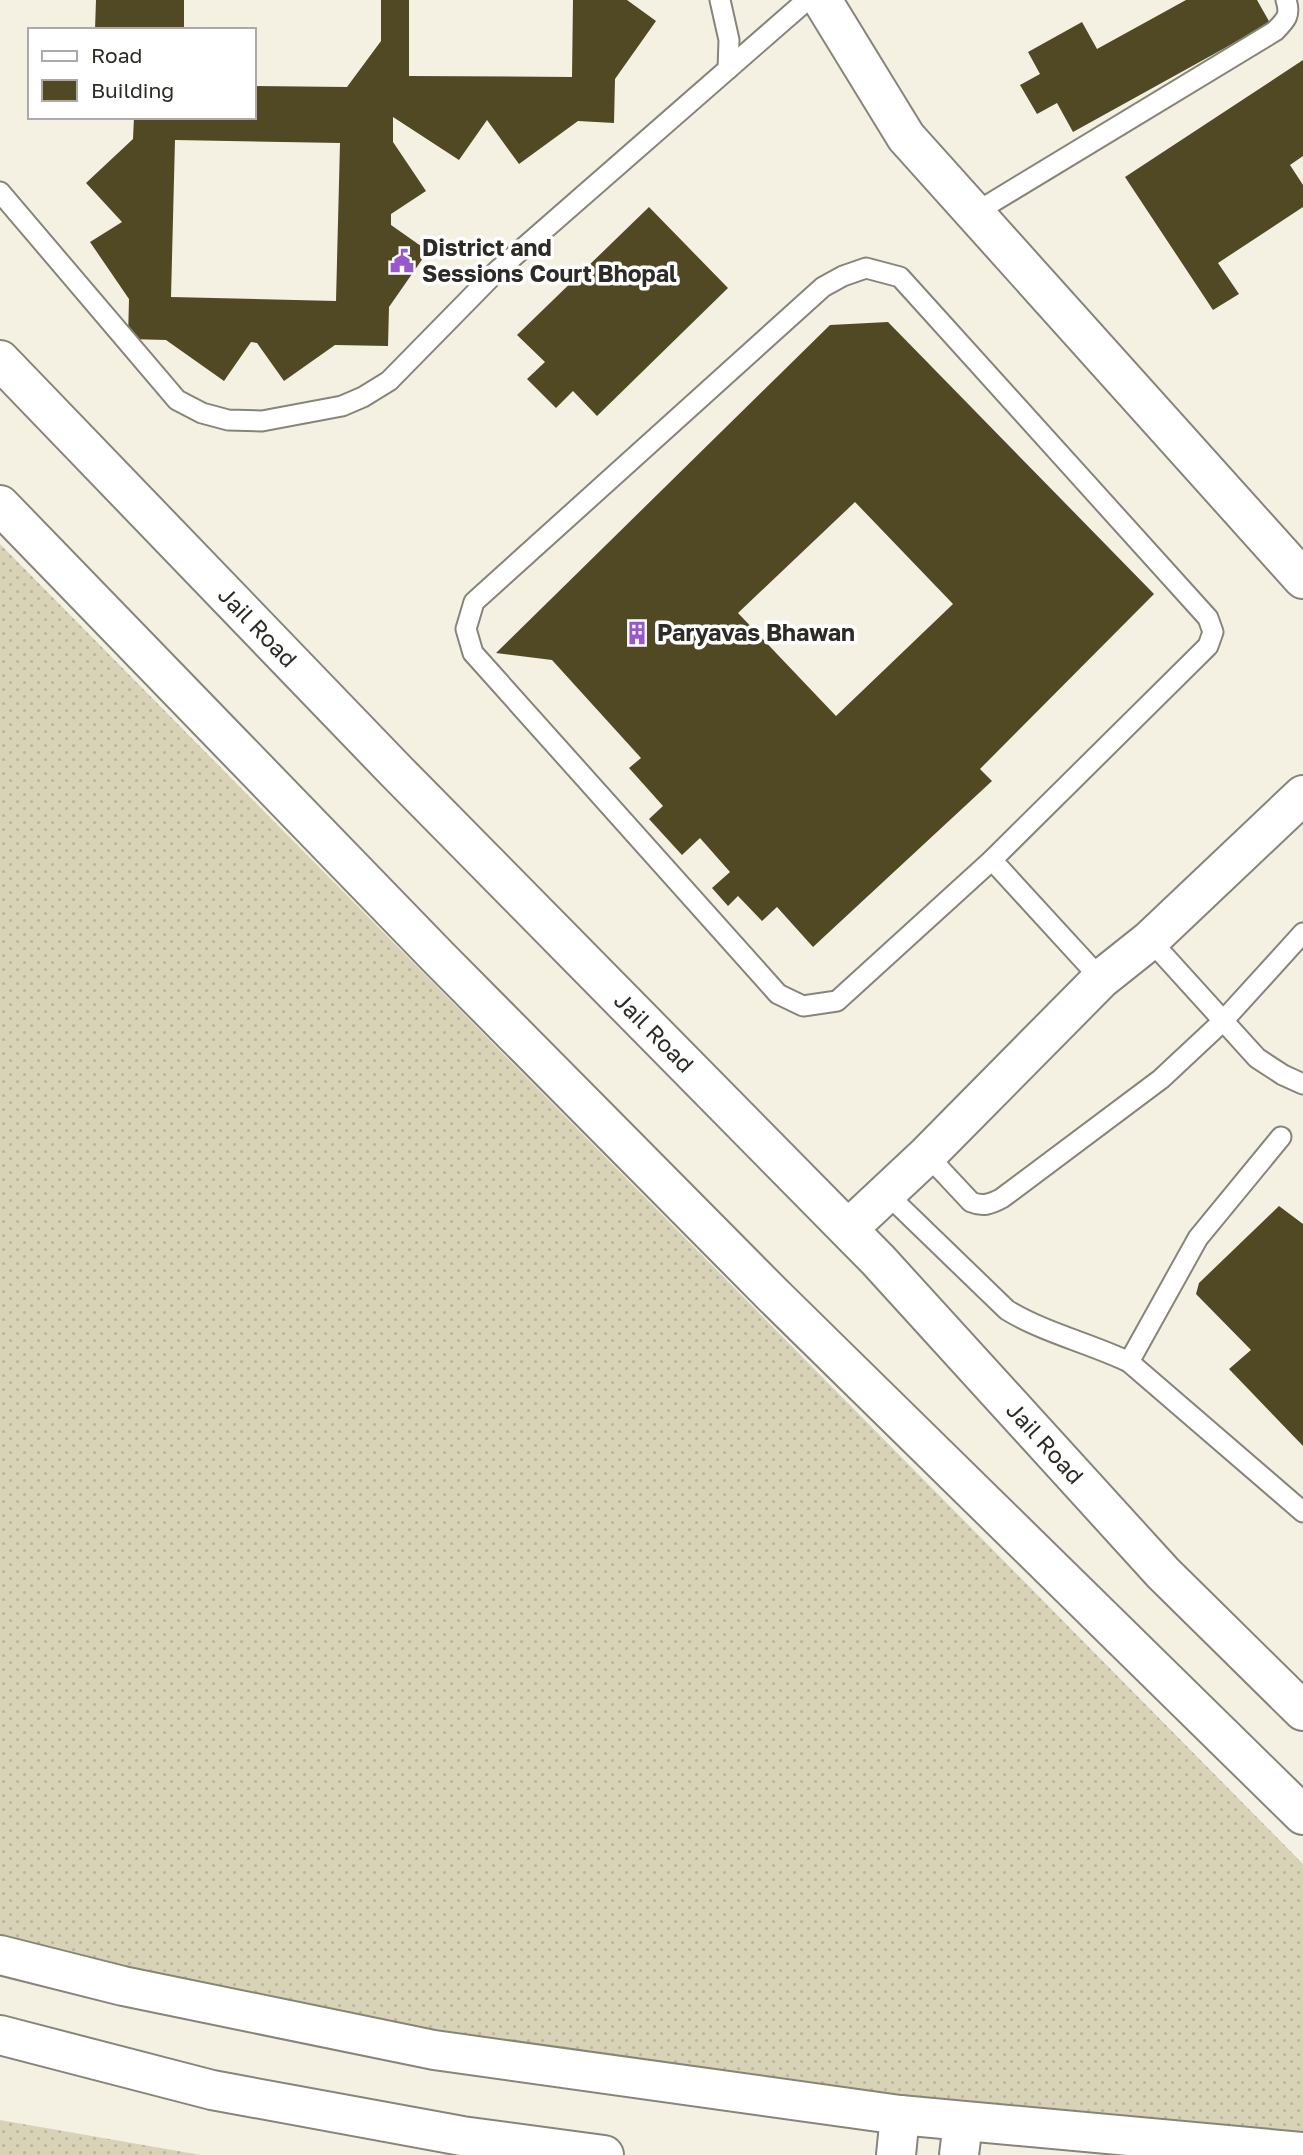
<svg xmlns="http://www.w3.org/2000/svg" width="1303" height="2155" viewBox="0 0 1303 2155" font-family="'Golos Text',sans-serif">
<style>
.grass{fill:url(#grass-dots)}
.building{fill:#504924;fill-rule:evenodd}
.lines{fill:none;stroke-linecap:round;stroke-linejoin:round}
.service-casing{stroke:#878579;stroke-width:23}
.minor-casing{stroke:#878579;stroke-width:42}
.tertiary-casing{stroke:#878579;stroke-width:42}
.secondary-casing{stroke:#878579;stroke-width:42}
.service{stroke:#fff;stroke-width:19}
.minor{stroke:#fff;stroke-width:38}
.tertiary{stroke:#fff;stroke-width:38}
.secondary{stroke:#fff;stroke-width:38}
.labels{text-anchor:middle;stroke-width:7;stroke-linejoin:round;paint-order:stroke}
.poi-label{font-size:23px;font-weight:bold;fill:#2c2b26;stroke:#fff;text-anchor:start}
.street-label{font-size:23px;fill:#2c2b26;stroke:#fff}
</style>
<defs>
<pattern id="grass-dots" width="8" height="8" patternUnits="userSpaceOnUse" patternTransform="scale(1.75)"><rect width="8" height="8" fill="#d8d3b7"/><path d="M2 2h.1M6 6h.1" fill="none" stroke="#bab59d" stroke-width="1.8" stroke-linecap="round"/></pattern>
</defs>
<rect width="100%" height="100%" fill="#f4f1e3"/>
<g class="grass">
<path d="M0 544 1303 1864V2144L803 2103 0 1946Z"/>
<path d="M0 2120 201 2155H0Z"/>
</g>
<g class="building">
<path d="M96 0H184V30H95Z"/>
<path d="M381 0H409V76L572 77 573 0H627L656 21 615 79 614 123 578 121 519 164 487 120 459 160 393 117V142L426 191 391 214V225L428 251 389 307 388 346 335 345 284 381 257 343 251 342 224 381 166 340 128 339 129 299 90 242 122 222 86 183 133 139 134 117H254V86L347 87 381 41ZM175 140 340 143 336 301 171 297Z"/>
<path d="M1186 0H1257L1270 23 1073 132 1057 103 1037 114 1020 85 1040 74 1028 52 1082 22 1097 49Z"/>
<path d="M1303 60V156L1290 165 1303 185V207L1218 263 1239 294 1213 310 1125 177Z"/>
<path d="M649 207 728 288 597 416 573 391 556 408 527 379 545 362 517 335Z"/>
<path d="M888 322 1154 594 980 769 992 781 813 947 777 907 762 921 738 896 728 906 712 888 730 872 700 838 682 855 649 819 663 806 629 768 641 758 552 660 496 653 830 325ZM855 502 953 604 836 716 738 613Z"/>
<path d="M1279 1206 1303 1224V1446L1229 1369 1251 1350 1196 1294 1199 1283Z"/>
</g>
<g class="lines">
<g class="service-casing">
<g id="service">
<path d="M720 0 729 40 728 69"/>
<path d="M0 192 177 400 202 413 228 420 262 421 342 406 363 397 389 381 497 271 807 0"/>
<path d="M973 214 1275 31C1286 20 1291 15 1286 0"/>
<path d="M866 268 900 277 1208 618 1213 632 1208 646 992 860 837 1001 803 1006 778 994 473 653 466 629 474 602 823 287 843 276Z"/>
<path d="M992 860 1101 979"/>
<path d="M1150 940 1257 1058 1283 1075 1303 1084"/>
<path d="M927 1155 971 1202C983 1207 991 1204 1002 1198L1161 1079 1223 1021 1303 933"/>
<path d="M887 1194 1007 1310C1045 1333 1089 1343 1129 1362L1303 1512"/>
<path d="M1129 1362 1198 1238 1281 1137"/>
</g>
</g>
<g class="minor-casing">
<path id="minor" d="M822 0 906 137 1303 579"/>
</g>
<g class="tertiary-casing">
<g id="tertiary">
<path d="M848 1229 927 1155 1101 979 1150 940 1303 795"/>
<path d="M0 1955 123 1986 434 2050 900 2115 1303 2152"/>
<path d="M0 2035 212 2090 462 2136 604 2155"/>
<path d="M896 2155 900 2115"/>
<path d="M959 2155 963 2122"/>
</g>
</g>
<g class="secondary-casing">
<g id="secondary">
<path id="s1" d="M0 360 395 770 878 1260 1163 1573 1303 1711"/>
<path d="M0 505 438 957 775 1297 1303 1815"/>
</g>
</g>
<use href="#service" class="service"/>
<use href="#minor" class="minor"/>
<use href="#tertiary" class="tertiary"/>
<use href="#secondary" class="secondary"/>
</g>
<defs>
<g id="civic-bare" transform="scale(1.89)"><path d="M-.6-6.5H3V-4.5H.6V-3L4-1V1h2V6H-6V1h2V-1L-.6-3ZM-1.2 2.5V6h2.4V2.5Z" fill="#9957cc" stroke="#fff" stroke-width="2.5" paint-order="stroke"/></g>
<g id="building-bare" transform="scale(1.89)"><path d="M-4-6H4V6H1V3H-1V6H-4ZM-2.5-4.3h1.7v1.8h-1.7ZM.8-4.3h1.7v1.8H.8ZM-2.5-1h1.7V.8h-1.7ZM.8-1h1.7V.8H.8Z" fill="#9957cc" stroke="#fff" stroke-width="2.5" paint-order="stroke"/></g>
</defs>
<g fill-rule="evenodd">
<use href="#civic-bare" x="402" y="261"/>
<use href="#building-bare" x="637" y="633"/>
</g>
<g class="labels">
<g class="poi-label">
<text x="422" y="256">District and<tspan x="422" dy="26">Sessions Court Bhopal</tspan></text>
<text x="657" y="641">Paryavas Bhawan</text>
</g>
<g class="street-label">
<text dy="8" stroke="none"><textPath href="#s1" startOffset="371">Jail Road</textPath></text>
<text dy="8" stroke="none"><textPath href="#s1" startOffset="938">Jail Road</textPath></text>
<text dy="8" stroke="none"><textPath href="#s1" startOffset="1505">Jail Road</textPath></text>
</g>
</g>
<rect x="28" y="28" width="228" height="91" fill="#ffffff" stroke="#abaaa8" stroke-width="2"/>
<rect x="42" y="51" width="35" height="10" fill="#ffffff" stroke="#abaaa8" stroke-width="2"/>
<text x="91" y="63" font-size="21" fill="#2c2b26">Road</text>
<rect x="42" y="80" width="35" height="21" fill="#504924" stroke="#abaaa8" stroke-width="2"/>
<text x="91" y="98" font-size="21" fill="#2c2b26">Building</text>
</svg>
